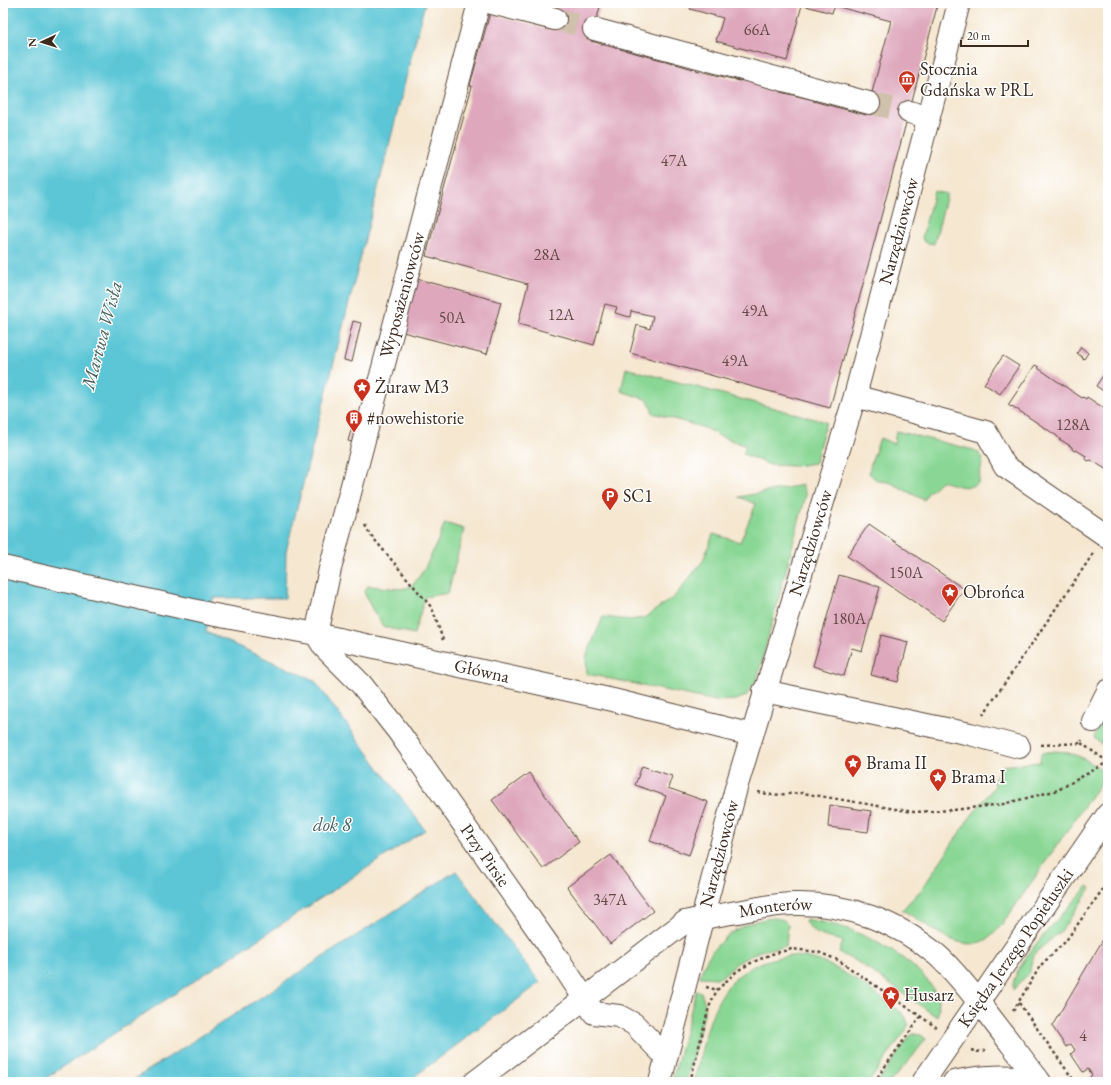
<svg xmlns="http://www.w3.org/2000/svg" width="1111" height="1085" viewBox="0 0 1111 1085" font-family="'EB Garamond',serif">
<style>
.green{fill:#8ad795;stroke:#62805a}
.water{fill:#5bc6d6;stroke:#4b787a}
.building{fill:#dea7bc}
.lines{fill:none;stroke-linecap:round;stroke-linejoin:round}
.minor-tunnel{stroke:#d0c1ac;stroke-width:22;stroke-dasharray:22 11;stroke-linecap:butt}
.minor-casing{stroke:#574639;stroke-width:24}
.path{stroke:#574639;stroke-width:2.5;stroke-dasharray:3 3;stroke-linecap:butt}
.minor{stroke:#fff;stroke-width:22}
.labels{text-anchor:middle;stroke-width:3;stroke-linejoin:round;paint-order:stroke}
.number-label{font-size:16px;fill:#644946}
.poi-label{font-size:18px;fill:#3b2a1e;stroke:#fff;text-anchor:start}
.street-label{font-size:18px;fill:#3b2a1e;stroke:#fff}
.water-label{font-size:19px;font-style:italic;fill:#46615e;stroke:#fff}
</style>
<rect width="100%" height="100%" fill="#fff"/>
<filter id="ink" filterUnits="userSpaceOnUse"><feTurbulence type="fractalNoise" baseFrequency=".025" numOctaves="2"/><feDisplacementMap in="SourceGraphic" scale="8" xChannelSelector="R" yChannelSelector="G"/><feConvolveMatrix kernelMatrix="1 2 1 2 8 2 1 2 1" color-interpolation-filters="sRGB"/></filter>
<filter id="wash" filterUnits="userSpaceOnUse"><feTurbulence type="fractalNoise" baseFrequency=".012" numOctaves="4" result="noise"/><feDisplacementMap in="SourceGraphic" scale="16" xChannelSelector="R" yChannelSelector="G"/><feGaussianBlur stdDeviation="0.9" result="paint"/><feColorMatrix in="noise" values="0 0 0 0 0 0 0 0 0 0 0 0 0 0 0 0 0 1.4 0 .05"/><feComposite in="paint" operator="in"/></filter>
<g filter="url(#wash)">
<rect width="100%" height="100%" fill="#f5e7d0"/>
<g class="green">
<path d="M934 191 947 194 934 244 924 242 922 238Z"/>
<path d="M626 368 826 422 815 463 795 466 770 465 743 454 746 446 717 435 705 428 653 413 648 400 621 391Z"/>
<path d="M896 431 974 450 980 454 983 459 978 483C966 491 954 484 941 481L932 490 929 491 924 500 889 482 877 481 869 473 871 463 880 438 894 444Z"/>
<path d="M802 485 806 495 757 679 746 696 736 700 716 701 587 674 586 657 603 617 629 620 644 618 674 597 703 561 713 534 740 542 756 504 739 497Z"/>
<path d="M445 523 464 529 448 593 425 597 414 634 384 627 372 609 364 592 368 586C379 586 395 590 406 588 421 586 439 537 445 523Z"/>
<path d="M1108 712V749L1097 741 1094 737 1098 727Z"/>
<path d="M1056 751C1080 753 1087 761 1107 773L1004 922C999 928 994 935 986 940 958 955 926 922 902 910L922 889 968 820 995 786 994 780 1002 766 1040 762 1041 753Z"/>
<path d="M1088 886 1091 888 1062 930 1035 953 1031 964 1030 972 1013 990C1009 965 1071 906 1088 886Z"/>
<path d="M770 918C777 918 783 918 788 924L786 946 760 951 737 963 721 977 716 978 700 977C705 955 723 936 743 926 751 922 761 920 770 918Z"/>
<path d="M806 919C819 922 833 924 845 928 874 938 951 978 937 1017L856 961 839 953 843 941C826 937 816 937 805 922Z"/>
<path d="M788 956C822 956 842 971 870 990 882 998 894 1006 905 1016L908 1023 906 1030 869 1082H694C709 1022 714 966 788 956Z"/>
<path d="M696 991 701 992 705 1005 704 1014 686 1082H672Z"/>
<path d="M914 1034 921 1035 926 1039 912 1057 890 1082H878L910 1036Z"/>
</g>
<g class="water">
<path d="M3 3H425L286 551 285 598H213L206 632 314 680 425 830 40 1082H3Z"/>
<path d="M456 871 540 983 407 1082H130Z"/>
</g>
<g id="blocks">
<g class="building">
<path d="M559 3H601L591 41 616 48V46L620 47V49L673 63V62H676V64L693 69 694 67 697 68 696 70 740 81 742 73 782 84 780 92 814 100 813 101 866 115 891 21 835 6 832 13 802 5 787 61 716 41 723 18 690 9 692 3H938L830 408 630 353 637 325 650 329 653 316 631 311 630 317 615 313 617 307 605 304 594 345 518 324 528 284 426 256 472 86 470 85 490 13 551 30Z"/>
<path d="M417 279 501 302 487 354 403 332Z"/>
<path d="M353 321 361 323 352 362 344 360Z"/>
<path d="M1081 347 1088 353 1084 359 1077 353Z"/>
<path d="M1003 356 1019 366 1000 394 984 384Z"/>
<path d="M1035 365 1039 367 1038 368 1082 398 1083 397 1086 399 1087 397 1108 411V470H1107L1091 460 1088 461 1086 459V456L1076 450 1074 451 1072 449V447L1061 440H1060L1057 436 1012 406 1011 407 1008 405Z"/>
<path d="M1108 368V394L1096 386Z"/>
<path d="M353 423 361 425 356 443 348 441Z"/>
<path d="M869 524 964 589 942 621 847 556Z"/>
<path d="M839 575 880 587 862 651 852 648 844 676 813 666Z"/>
<path d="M881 635 908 642 898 682 871 675Z"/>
<path d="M642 766 672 776 668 788 708 802 689 855 650 841 666 796 635 785Z"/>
<path d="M529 773 579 842 543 869 492 800Z"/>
<path d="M830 805 871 811 868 832 828 827Z"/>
<path d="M611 855 653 911 610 944 567 887Z"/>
<path d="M1108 931V1082H1090L1088 1079 1092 1075 1088 1069 1083 1072 1071 1054 1075 1050 1071 1044 1066 1047 1052 1026Z"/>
</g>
</g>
</g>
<g filter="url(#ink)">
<use href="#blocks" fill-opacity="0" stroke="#574639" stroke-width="1"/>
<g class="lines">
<g class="minor-tunnel">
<path d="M555 19 594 29"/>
<path d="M869 103 909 112"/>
</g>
<g class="minor-casing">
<g id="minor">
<path id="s1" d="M479 3 330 569 316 634 324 647 361 684 398 731 561 963 594 1013 619 1016 634 1024 666 1057"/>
<path d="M492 3 555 19"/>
<path d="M594 29 869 103"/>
<path d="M909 112 928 117"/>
<path d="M855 396 986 432 1005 466 1108 537"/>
<path id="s2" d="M3 567 210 614 316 634 613 700 752 735"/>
<path d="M764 691 970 734 1019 747"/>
<path d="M1093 721 1108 691"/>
<path id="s3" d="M475 1082 685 922C706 917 727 914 748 910 763 907 779 904 795 904 847 903 898 922 937 955 955 971 970 991 985 1010 1003 1034 1022 1058 1040 1082"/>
<path id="s4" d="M660 1082 736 788 855 396 959 3"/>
<path id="s5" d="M923 1082 1108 814"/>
<path d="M954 1082C982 1075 1009 1076 1037 1078"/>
</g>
</g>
<g class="path">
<path d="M365 525 369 533 432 608 443 640"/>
<path d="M983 715 1093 554"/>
<path d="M1081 743 1108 762"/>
<path d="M1041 745 1081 743 1082 740"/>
<path d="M758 792 772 795 802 793 914 812 953 810 1003 804 1058 790 1108 762"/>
<path d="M706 987 717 990"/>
<path d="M1019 1003 1075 1082"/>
<path d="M1013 1011 1041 965 1065 942 1108 882"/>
<path d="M971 1050C977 1052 983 1053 987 1048"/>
<path d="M690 1082 709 1007 717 990 737 971 751 963 772 954 792 949 818 952 838 960 936 1027"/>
<path d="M874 1082 921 1016"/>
</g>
<use href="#minor" class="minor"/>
</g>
</g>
<defs>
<g id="museum-pin" transform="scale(0.9)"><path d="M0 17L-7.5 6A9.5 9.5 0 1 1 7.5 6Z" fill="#c8321e" stroke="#fff"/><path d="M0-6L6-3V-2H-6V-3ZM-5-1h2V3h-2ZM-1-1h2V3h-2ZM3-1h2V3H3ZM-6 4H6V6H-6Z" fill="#fff"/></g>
<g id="sight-pin" transform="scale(0.9)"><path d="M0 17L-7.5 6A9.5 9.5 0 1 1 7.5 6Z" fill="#c8321e" stroke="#fff"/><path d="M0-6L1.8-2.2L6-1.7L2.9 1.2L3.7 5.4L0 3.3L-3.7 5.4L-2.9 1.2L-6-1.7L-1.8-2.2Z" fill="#fff"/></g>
<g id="building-pin" transform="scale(0.9)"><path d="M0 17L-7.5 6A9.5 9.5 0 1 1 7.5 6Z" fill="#c8321e" stroke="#fff"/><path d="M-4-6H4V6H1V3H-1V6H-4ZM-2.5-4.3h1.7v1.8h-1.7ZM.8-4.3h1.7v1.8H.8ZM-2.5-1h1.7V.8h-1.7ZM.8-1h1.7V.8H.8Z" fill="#fff"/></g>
<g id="parking-pin" transform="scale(0.9)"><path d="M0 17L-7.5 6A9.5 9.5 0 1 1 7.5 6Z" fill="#c8321e" stroke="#fff"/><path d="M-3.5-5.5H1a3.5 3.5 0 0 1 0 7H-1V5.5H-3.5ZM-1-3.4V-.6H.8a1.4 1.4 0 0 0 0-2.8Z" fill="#fff"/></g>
</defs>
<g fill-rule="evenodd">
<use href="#museum-pin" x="907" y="79"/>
<use href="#sight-pin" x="362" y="387"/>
<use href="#building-pin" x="354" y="418"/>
<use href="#parking-pin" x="610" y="496"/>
<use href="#sight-pin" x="950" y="592"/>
<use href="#sight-pin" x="853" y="763"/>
<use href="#sight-pin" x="938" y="777"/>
<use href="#sight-pin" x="891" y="995"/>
</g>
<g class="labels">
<g class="number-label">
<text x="757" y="35">66A</text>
<text x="674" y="166">47A</text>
<text x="547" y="260">28A</text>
<text x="755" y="316">49A</text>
<text x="561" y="320">12A</text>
<text x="452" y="323">50A</text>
<text x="735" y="366">49A</text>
<text x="1073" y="430">128A</text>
<text x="906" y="578">150A</text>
<text x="849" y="624">180A</text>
<text x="610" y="905">347A</text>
<text x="1083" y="1041">4</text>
</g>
<g class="poi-label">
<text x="920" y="75">Stocznia<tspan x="920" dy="21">Gdańska w PRL</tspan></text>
<text x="375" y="393">Żuraw M3</text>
<text x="367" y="424">#nowehistorie</text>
<text x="623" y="502">SC1</text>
<text x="963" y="598">Obrońca</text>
<text x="866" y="769">Brama II</text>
<text x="951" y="783">Brama I</text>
<text x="904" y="1001">Husarz</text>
</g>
<g class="street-label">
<text dy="6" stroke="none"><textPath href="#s4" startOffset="884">Narzędziowców</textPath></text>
<text transform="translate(402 295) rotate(-75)" y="6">Wyposażeniowców</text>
<text dy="6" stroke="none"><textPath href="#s4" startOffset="560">Narzędziowców</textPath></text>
<text dy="6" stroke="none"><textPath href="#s2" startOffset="490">Główna</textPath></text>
<text dy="6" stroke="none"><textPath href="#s4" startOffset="236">Narzędziowców</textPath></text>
<text dy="6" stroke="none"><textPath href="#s1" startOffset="931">Przy Pirsie</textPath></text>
<text dy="6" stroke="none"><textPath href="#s3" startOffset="356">Monterów</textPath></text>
<text dy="6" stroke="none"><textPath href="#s5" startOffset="163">Księdza Jerzego Popiełuszki</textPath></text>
</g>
<g class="water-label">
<text transform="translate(101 335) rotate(-75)" y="7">Martwa Wisła</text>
<text x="332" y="831">dok 8</text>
</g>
</g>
<rect width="1111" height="1085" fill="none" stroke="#fff" stroke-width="16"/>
<g transform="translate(42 42) rotate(266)" stroke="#ffffff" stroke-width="3" paint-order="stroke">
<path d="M0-3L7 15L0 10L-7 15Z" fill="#3b2a1e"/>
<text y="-6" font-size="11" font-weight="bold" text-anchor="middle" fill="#3b2a1e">N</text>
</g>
<path d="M961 40v6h67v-6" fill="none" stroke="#3b2a1e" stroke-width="2"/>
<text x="967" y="40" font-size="12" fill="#3b2a1e" stroke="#ffffff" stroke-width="3" paint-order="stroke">20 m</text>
</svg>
